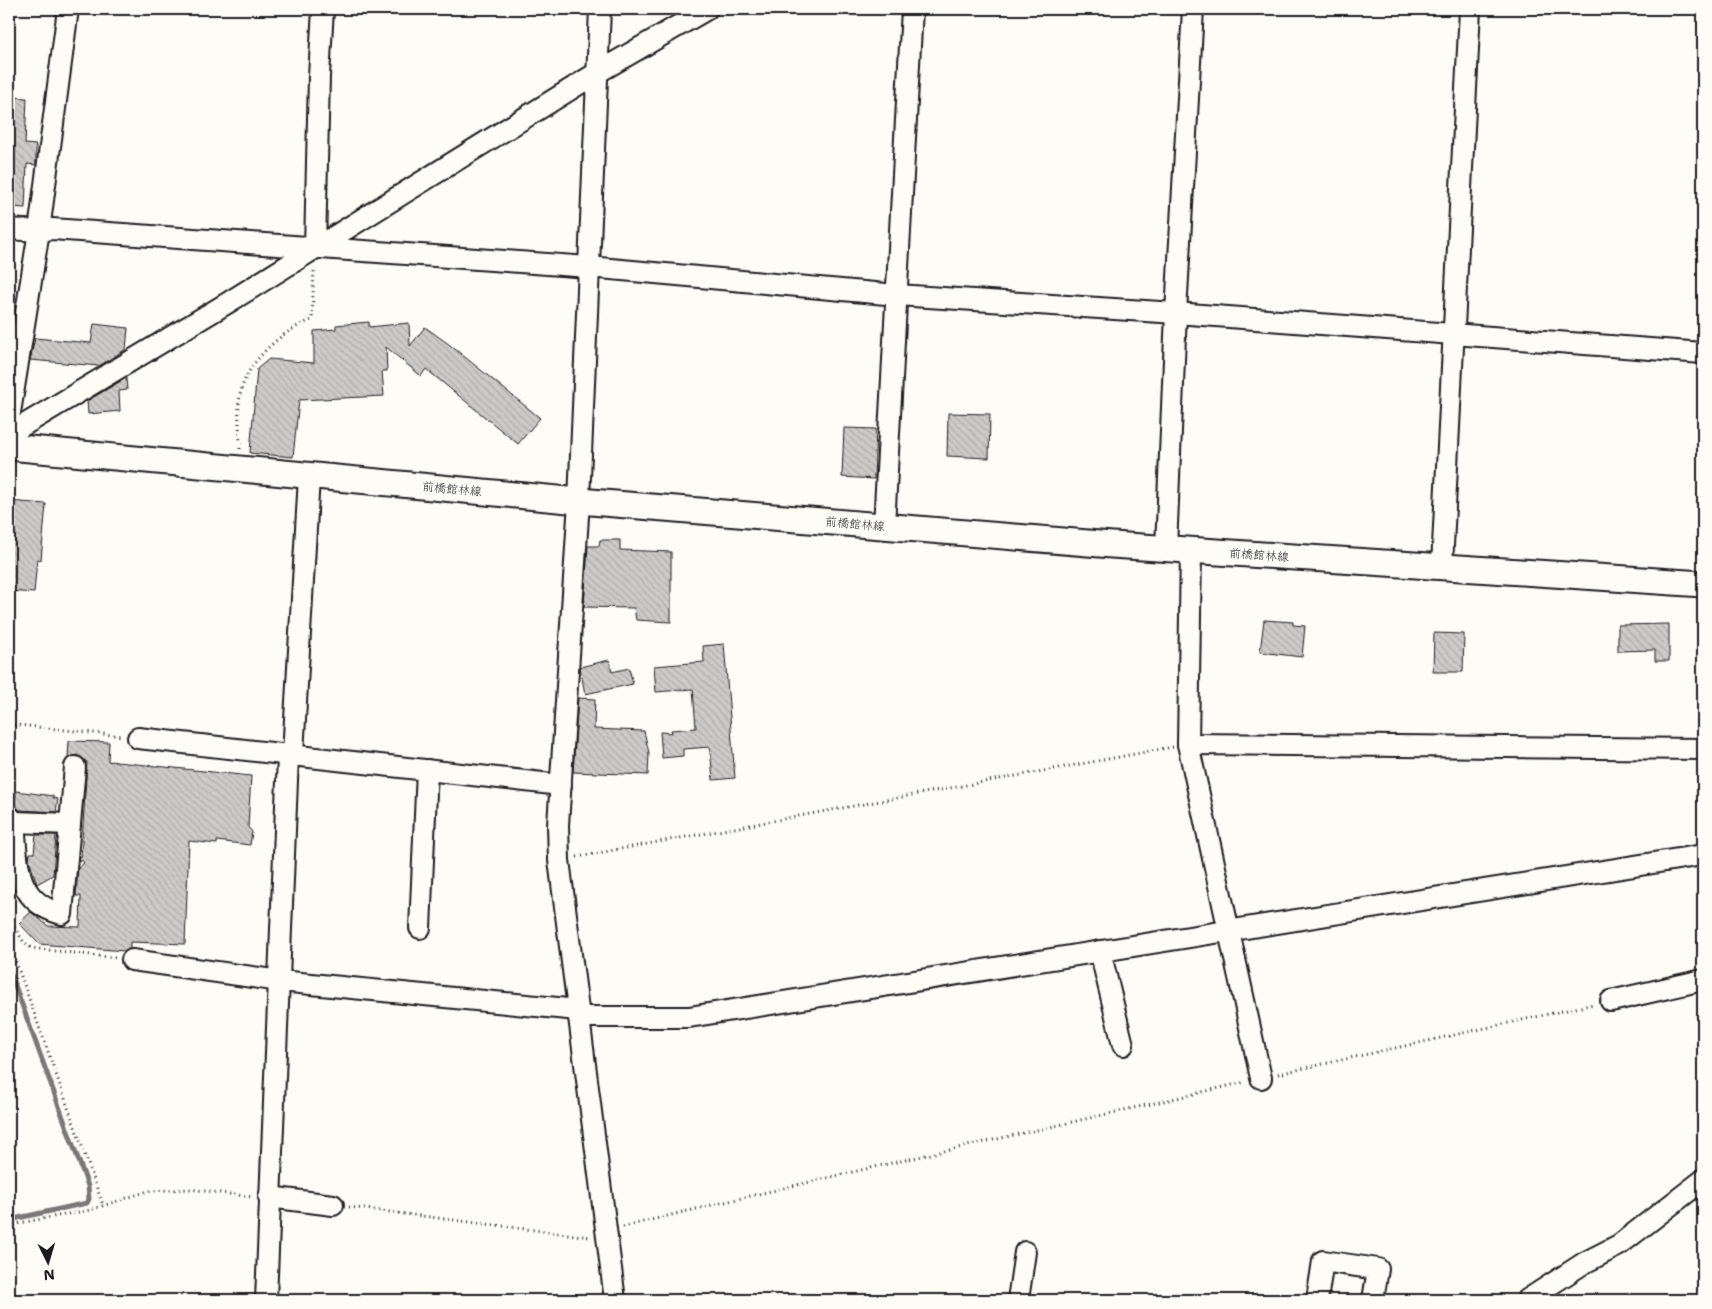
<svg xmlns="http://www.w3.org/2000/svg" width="1712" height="1309" viewBox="0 0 1712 1309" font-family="'Shantell Sans','Klee One',sans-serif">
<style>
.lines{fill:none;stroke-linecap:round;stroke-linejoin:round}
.stream{stroke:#797876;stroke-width:5}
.building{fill:url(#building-back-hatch);stroke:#1c1c1c}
.minor-casing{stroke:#1c1c1c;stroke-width:24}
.major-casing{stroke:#1c1c1c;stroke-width:29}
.path{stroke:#1c1c1c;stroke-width:3;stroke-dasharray:1 4;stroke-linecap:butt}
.minor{stroke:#fdfcf7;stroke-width:20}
.major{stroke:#fdfcf7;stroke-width:25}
.labels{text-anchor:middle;stroke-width:4;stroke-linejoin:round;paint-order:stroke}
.street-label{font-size:12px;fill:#1c1c1c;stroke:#fdfcf7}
</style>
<defs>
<pattern id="building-back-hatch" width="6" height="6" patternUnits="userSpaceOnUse" patternTransform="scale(1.25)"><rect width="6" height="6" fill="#cccbc8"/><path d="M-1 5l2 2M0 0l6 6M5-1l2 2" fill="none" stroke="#afaeab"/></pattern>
</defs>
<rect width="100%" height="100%" fill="#fdfcf7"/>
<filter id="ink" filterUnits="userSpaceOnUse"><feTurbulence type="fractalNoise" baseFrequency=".02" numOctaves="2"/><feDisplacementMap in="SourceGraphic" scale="10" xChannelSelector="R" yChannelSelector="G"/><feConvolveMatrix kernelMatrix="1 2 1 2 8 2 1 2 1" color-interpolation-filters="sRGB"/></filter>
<g filter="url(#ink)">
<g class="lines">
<path class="stream" d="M9 969 88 1186 89 1199 87 1203 9 1220"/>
</g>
<g class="building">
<path d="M9 97 27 98 25 144 36 145V165L27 164 25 208 9 207Z"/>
<path d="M369 322V327L409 323 410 346 425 327 450 345 540 418 518 444 426 369 421 376 386 347 387 371H382L384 396 299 400 293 457 250 453 257 369 269 359 314 363V331L336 329V325Z"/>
<path d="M94 324 128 328 126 349 99 366 30 360 35 338 91 343Z"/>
<path d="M126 378 127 390 119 391 120 411 88 414 87 401Z"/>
<path d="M948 413 990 414 989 458 947 456Z"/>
<path d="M844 428 876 429 874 479 842 477Z"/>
<path d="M9 501 46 504 41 560 37 559 34 593 9 591Z"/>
<path d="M600 540H620V550L671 552V622L636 620 634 608 584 607 588 546H599Z"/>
<path d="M1264 620 1293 622V625L1305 626 1302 657 1260 652Z"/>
<path d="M1669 624V661H1655V650L1618 651V625Z"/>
<path d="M1434 633 1464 634 1463 672H1433Z"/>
<path d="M724 644 735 778 713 780 710 747 683 749V756L662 758 660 732 672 733 671 730 696 728 693 689 656 692 654 666 704 662 703 646Z"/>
<path d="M609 660 612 672 629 668 633 684 585 694 580 667Z"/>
<path d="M578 698 595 699 594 729 644 731 649 753 648 775 573 772Z"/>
<path d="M69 741 109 742 108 761 251 776 248 827 252 832 250 845 217 841V844L189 841 185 944 130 942V949L125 951 39 944 19 923 31 912 48 926 80 927 81 896H76L78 868 84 863 82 860 79 862V856L81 857 87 762 77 755 68 758Z"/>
<path d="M16 791 53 796V798L58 799 56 812 20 810 15 806Z"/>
<path d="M36 835H56L53 875 37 884 29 860 30 853H34Z"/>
</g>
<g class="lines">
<g class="minor-casing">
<g id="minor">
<path d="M600 9 579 501 558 825 559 860 615 1300"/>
<path d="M9 229 39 231 52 229 589 267 897 295 1176 313 1703 353"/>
<path d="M315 248 319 76 323 9"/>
<path d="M9 419 39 231 68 9"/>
<path d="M9 434 229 302 595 74 707 9"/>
<path d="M884 526 912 9"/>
<path d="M1166 548 1176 313 1193 9"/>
<path d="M1191 551 1188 744 1261 1078"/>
<path d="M1442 566 1470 9"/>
<path d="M138 738 561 785"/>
<path d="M1188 744 1703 749"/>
<path d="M293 754 309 477"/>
<path d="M9 816 14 822C18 862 14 902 62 914L75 767"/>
<path d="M14 822 70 824"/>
<path d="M420 928 427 770"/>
<path d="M1100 951 1123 1045"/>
<path d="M132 960 280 981 578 1010"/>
<path d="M1611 1001 1703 980"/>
<path d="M579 1017H689L1703 855"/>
<path d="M269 1197 333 1205"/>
<path d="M266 1300 288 756"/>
<path d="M1018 1300 1025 1252"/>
<path d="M1317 1300 1323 1261 1378 1269 1373 1300"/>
<path d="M1527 1300 1584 1263 1619 1245 1703 1180"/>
</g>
</g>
<g class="major-casing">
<path id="major" d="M9 447 579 501 1112 545 1703 584"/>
</g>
<g class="path">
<path d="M240 449C240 431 237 412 240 395 246 362 282 330 312 320L314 269"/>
<path d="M9 724 122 736"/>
<path d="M577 857 1173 747"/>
<path d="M9 919 23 941 31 948 117 958"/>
<path d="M9 943 103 1205"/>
<path d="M1278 1074 1594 1004"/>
<path d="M349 1207 591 1237"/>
<path d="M9 1225 90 1210 148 1191 189 1189 253 1197"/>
<path d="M623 1227C830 1175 1038 1131 1245 1082"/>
</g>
<use href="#minor" class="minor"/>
<use href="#major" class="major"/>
</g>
</g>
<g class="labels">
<g class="street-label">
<text transform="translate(452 489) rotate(5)" y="4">前橋館林線</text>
<text transform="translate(855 524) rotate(5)" y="4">前橋館林線</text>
<text transform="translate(1259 555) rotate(4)" y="4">前橋館林線</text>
</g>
</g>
<rect width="1712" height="1309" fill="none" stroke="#fdfcf7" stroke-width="30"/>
<rect x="15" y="15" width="1682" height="1279" fill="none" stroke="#1c1c1c" stroke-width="2" filter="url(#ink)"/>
<g transform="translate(48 1262) rotate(175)" stroke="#fdfcf7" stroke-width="4" paint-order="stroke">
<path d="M0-4L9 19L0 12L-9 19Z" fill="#1c1c1c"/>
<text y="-8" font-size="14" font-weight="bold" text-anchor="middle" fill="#1c1c1c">N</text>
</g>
</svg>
